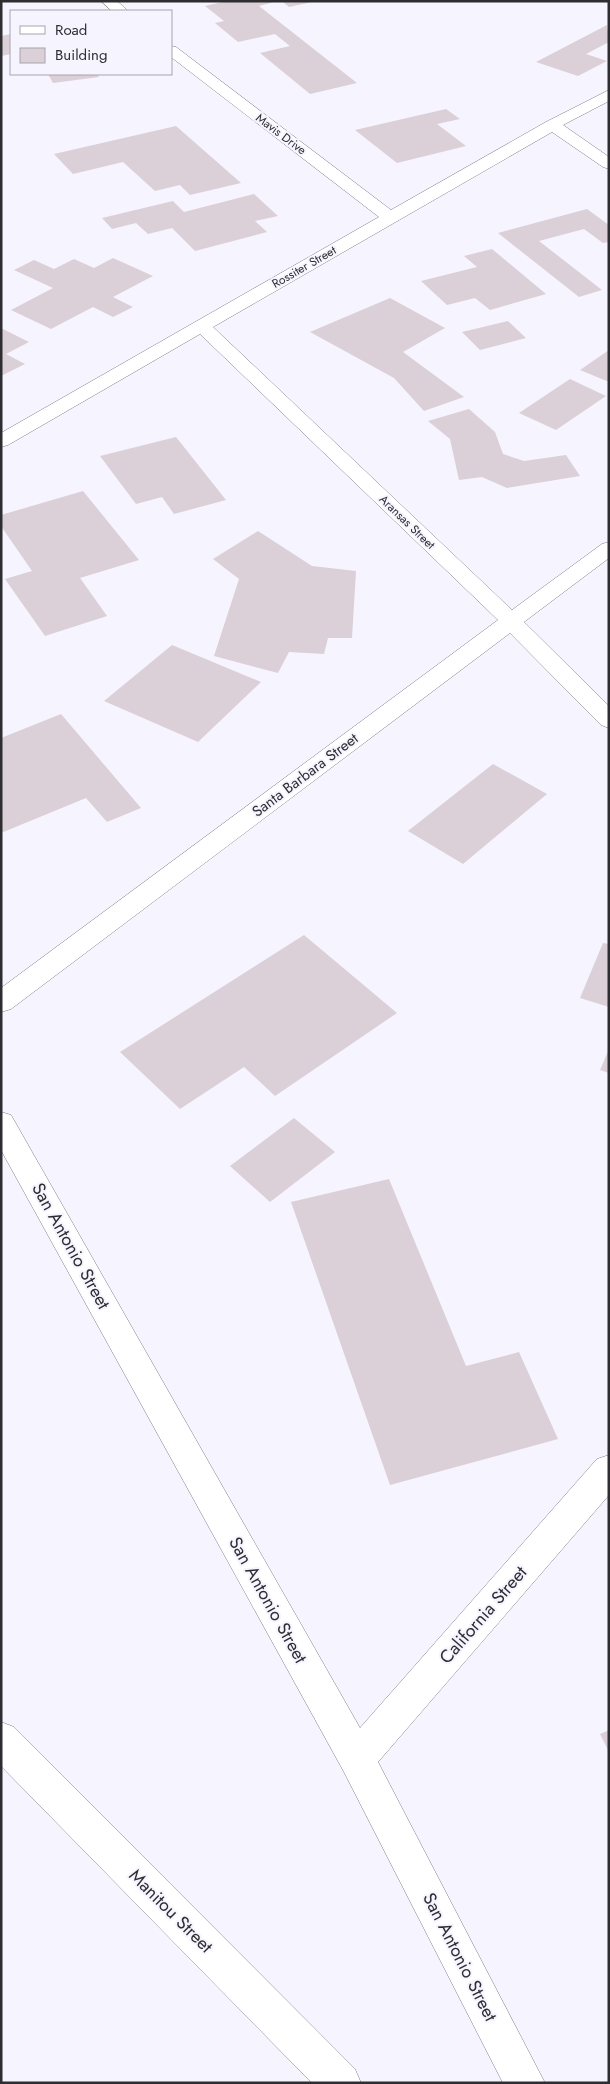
<svg xmlns="http://www.w3.org/2000/svg" width="610" height="2084" viewBox="0 0 610 2084" font-family="Jost,sans-serif">
<style>
.building{fill:#dbd0d7}
.lines{fill:none;stroke-linecap:round;stroke-linejoin:round}
.minor-casing{stroke:#7f7d88;stroke-width:1}
.minor{fill:#fff;fill-rule:evenodd}
.labels{text-anchor:middle;stroke-width:4;stroke-linejoin:round;paint-order:stroke}
.far-street-label{font-size:12px;fill:#2e2d31;stroke:#f6f4fe}
.street-label{font-size:15px;fill:#2e2d31;stroke:#f6f4fe}
.near-street-label{font-size:18px;fill:#2e2d31;stroke:#f6f4fe}
</style>
<rect width="100%" height="100%" fill="#f6f4fe"/>
<g class="building">
<path d="M227 1H278L259 6 357 83 310 94 260 53 290 46 275 34 238 42 215 23 224 21 205 6Z"/>
<path d="M282 1H312V2L289 7Z"/>
<path d="M607 25 609 42 586 54 607 61 578 76 536 62Z"/>
<path d="M11 34V54L1 56V36Z"/>
<path d="M48 74H97L99 77 53 83Z"/>
<path d="M446 109 460 119 437 124 466 146 397 163 355 130Z"/>
<path d="M176 126 241 183 190 195 180 185 155 191 123 162 73 174 54 154Z"/>
<path d="M254 194 278 216 255 221 267 232 195 251 172 228 148 234 136 223 112 229 102 218 173 201 184 212Z"/>
<path d="M587 209 609 225V242L603 243 584 229 539 241 602 290 579 297 498 233Z"/>
<path d="M492 249 546 294 490 310 475 298 447 305 421 281 477 267 464 256Z"/>
<path d="M113 258 153 276 113 297 133 307 113 317 93 307 51 329 11 310 53 288 14 270 34 260 54 269 74 259 94 268Z"/>
<path d="M390 298 445 328 403 352 464 397 424 411 394 378 310 332Z"/>
<path d="M508 321 526 338 480 350 462 332Z"/>
<path d="M1 328 29 342 6 354 25 364 1 376Z"/>
<path d="M609 350V382L580 370Z"/>
<path d="M570 379 606 396 556 430 519 413Z"/>
<path d="M469 409 495 432 503 454 524 461 566 455 580 476 507 488 482 477 459 480 450 439 428 421Z"/>
<path d="M176 437 226 500 174 514 162 497 136 504 100 456Z"/>
<path d="M83 491 139 560 80 578 107 616 45 636 5 579 32 571 1 526V515Z"/>
<path d="M258 531 312 566 356 571 352 638H328L324 654 289 652 278 673 214 656 239 579 213 559Z"/>
<path d="M172 645 261 682 198 742 104 701Z"/>
<path d="M61 714 141 808 107 822 86 798 1 833V738Z"/>
<path d="M493 764 547 794 463 864 408 831Z"/>
<path d="M304 935 397 1013 275 1096 244 1067 180 1109 120 1052Z"/>
<path d="M603 943 609 944V1007L580 998Z"/>
<path d="M609 1049V1073L600 1070Z"/>
<path d="M294 1118 335 1152 270 1202 230 1166Z"/>
<path d="M389 1179 466 1366 519 1352 558 1439 390 1485 291 1202Z"/>
<path d="M609 1730V1752L600 1734Z"/>
</g>
<g class="lines">
<g class="minor-casing">
<g id="minor">
<path d="M101 1H117L128 11H112Z"/>
<path d="M171 46 176 47 391 210 546 122 609 90V101L563 125 609 157V169L603 167 552 132 213 327 512 610 602 544 609 542V558L524 622 609 706V728L601 725 510 633 11 1009 1 1012V988L498 620 200 334 8 445 1 447V433L379 217 171 57Z"/>
<path d="M1 1112 11 1115 360 1728 597 1459 609 1455V1495L378 1762 545 2083H503L344 1772 1 1150Z"/>
<path d="M1 1722 14 1727 355 2069 361 2083H312L1 1766Z"/>
</g>
</g>
<use href="#minor" class="minor"/>
</g>
<g class="labels">
<g class="far-street-label">
<text transform="translate(281 134) rotate(37)" y="4">Mavis Drive</text>
<text transform="translate(304 267) rotate(-30)" y="4">Rossiter Street</text>
<text transform="translate(407 522) rotate(44)" y="4">Aransas Street</text>
</g>
<g class="street-label">
<text transform="translate(305 775) rotate(-37)" y="5">Santa Barbara Street</text>
</g>
<g class="near-street-label">
<text transform="translate(71 1246) rotate(61)" y="6">San Antonio Street</text>
<text transform="translate(268 1600) rotate(61)" y="6">San Antonio Street</text>
<text transform="translate(483 1615) rotate(-49)" y="6">California Street</text>
<text transform="translate(171 1911) rotate(45)" y="6">Manitou Street</text>
<text transform="translate(460 1957) rotate(63)" y="6">San Antonio Street</text>
</g>
</g>
<rect width="610" height="2084" fill="none" stroke="#2e2d31" stroke-width="5"/>
<rect x="10" y="10" width="162" height="65" fill="#f6f4fe" stroke="#a6a4ac"/>
<rect x="20" y="26" width="25" height="8" fill="#ffffff" stroke="#a6a4ac"/>
<text x="55" y="35" font-size="15" fill="#2e2d31">Road</text>
<rect x="20" y="48" width="25" height="15" fill="#dbd0d7" stroke="#a6a4ac"/>
<text x="55" y="60" font-size="15" fill="#2e2d31">Building</text>
</svg>
